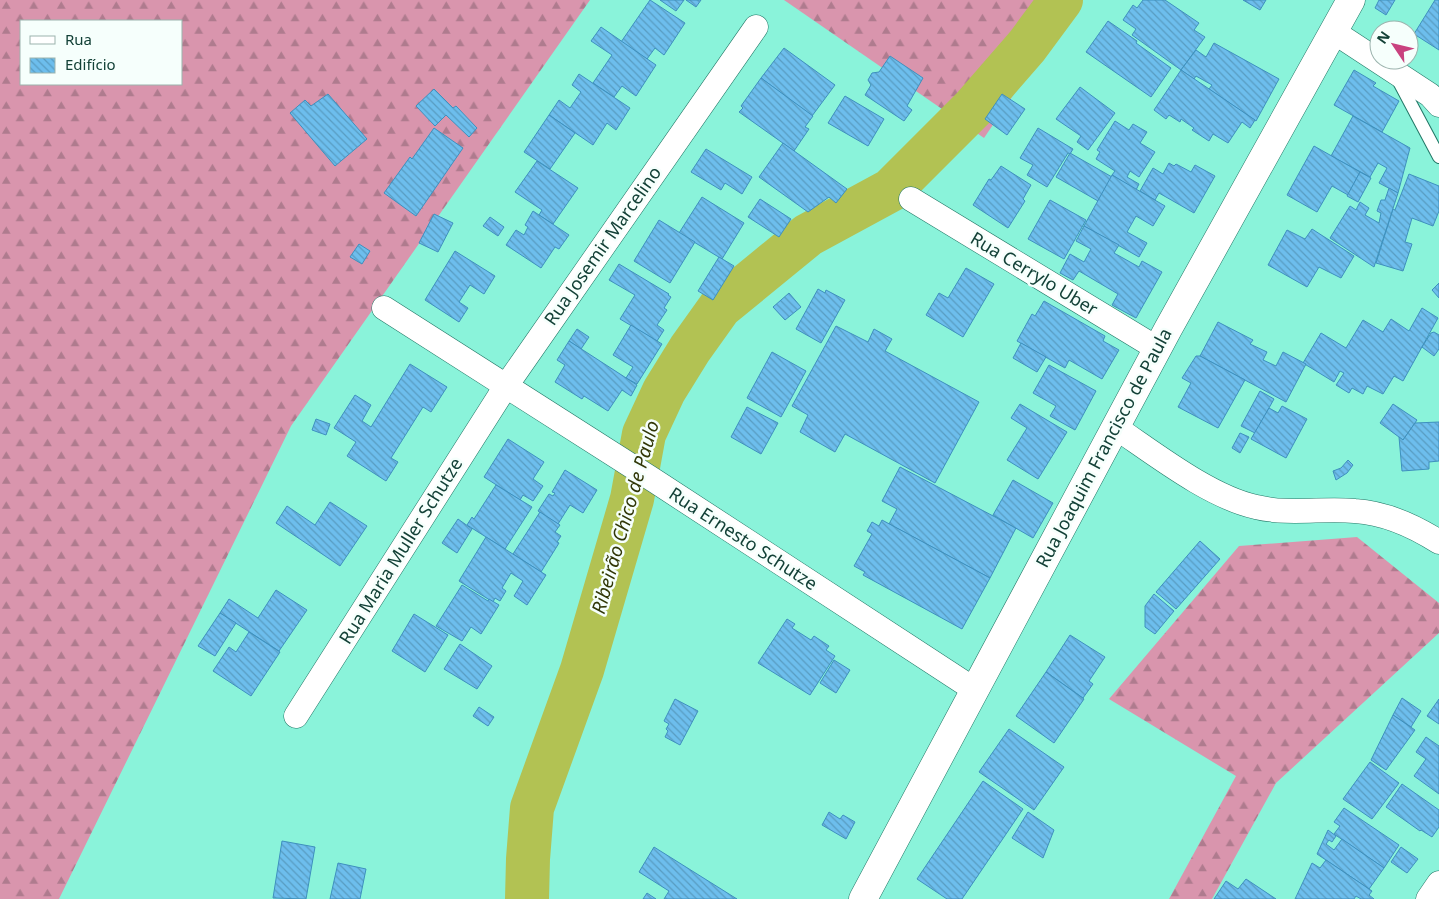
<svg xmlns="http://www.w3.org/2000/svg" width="1439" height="899" viewBox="0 0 1439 899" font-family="'Noto Sans',sans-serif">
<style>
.forest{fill:url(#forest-firs);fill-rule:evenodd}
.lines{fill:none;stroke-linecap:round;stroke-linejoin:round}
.river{stroke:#b2c253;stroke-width:44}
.building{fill:url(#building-back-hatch);stroke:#3e90be}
.lane-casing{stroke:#276;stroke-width:14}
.street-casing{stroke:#276;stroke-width:25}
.secondary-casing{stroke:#276;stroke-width:29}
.lane{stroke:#fff;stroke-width:12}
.street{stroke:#fff;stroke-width:24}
.secondary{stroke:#fff;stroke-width:28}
.labels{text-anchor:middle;stroke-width:5;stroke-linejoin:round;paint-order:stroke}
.street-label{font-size:18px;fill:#134137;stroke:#f6fffc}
.water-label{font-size:19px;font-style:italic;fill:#313707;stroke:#f6fffc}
</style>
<defs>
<pattern id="forest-firs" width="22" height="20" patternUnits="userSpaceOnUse" patternTransform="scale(1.25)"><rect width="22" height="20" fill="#d995ad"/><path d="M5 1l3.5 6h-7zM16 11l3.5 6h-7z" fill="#af7b8e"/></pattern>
<pattern id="building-back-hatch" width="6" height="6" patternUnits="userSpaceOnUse" patternTransform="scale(1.25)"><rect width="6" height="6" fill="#6dbeed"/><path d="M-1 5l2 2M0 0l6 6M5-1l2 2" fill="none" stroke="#589cc1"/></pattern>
</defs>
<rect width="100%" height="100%" fill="#8af3da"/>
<g class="forest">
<path d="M0 0H590L291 426 59 899H0ZM21 21H181V84H21Z"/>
<path d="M784 0H1078L984 138Z"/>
<path d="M1357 537 1439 603V633L1276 783 1212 899H1169L1236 776 1109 699 1239 546Z"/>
</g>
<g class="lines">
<path class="river" d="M527 899 528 859 532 808 582 670 632 499 644 434 664 391 690 349 720 307 808 235 891 190 974 107 1027 46 1061 0"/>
</g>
<g class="building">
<path d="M650 0 685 23 664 55 655 48 647 59 621 42Z"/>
<path d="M660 0H684L676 11Z"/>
<path d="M686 0H701L696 7Z"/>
<path d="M1143 0H1165L1199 23 1194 30 1205 37 1181 70 1132 35 1136 29 1123 20 1133 5 1137 8Z"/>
<path d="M1243 0H1266L1260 10Z"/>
<path d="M1379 0H1395L1386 15 1375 8Z"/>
<path d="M1435 0H1439V50L1414 34Z"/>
<path d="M1108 21 1137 41 1136 43 1171 68 1151 97 1086 52Z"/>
<path d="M601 27 656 65 636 96 622 86 614 97 593 83 612 55 591 41Z"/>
<path d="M1214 43 1279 79 1256 121 1209 89 1212 85 1196 76 1194 79 1181 70 1196 50 1206 57Z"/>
<path d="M784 48 835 85 812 116 761 78Z"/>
<path d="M890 56 923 78 907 106 912 110 904 121 865 95 871 85 868 80 872 73 879 72Z"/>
<path d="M1181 70 1255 120 1250 128 1242 122 1228 143 1213 134 1209 141 1192 130 1194 128 1181 119 1180 122 1169 115 1166 119 1154 110Z"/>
<path d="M1354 70 1376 83 1373 86 1399 101 1382 132 1334 105Z"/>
<path d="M579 74 630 108 616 130 607 123 593 145 549 115 559 100 570 108 581 92 572 85Z"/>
<path d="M761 78 813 116 805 127 809 129 794 151 739 112 743 108 741 106Z"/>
<path d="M1080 87 1115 113 1088 150 1077 142 1081 136 1056 119Z"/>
<path d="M434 89 453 108 456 106 477 128 469 137 446 115 435 126 416 106Z"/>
<path d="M328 94 367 139 335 166 290 113 305 100 311 106Z"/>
<path d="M1002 94 1025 109 1007 135 985 119Z"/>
<path d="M845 96 884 119 868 146 828 123Z"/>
<path d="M549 115 575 133 550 169 524 152Z"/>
<path d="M1353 116 1410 148 1398 193 1379 183 1387 168 1378 163 1370 177 1331 156Z"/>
<path d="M1115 121 1129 130 1133 124 1147 132 1140 143 1155 152 1139 177 1130 171 1127 177 1139 184 1136 190 1112 175 1115 171 1096 159 1100 152 1097 150Z"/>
<path d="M434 128 463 148 416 216 384 193 410 157 412 159Z"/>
<path d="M1038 128 1073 149 1070 154 1068 153 1047 187 1027 175 1033 165 1020 158Z"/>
<path d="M783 143 847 189 836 203 829 197 808 212 759 177Z"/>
<path d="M1314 146 1360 172 1348 195 1332 186 1317 212 1287 195Z"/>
<path d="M706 149 752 177 742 194 725 183 721 190 691 172Z"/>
<path d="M1070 153 1112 177 1098 201 1056 177Z"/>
<path d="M537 161 578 188 553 224 539 215 542 210 515 192Z"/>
<path d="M1169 163 1174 166 1176 164 1191 172 1195 165 1215 176 1194 213 1159 193 1155 200 1140 191 1153 168 1163 174Z"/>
<path d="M1001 166 1031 185 1023 199 1025 201 1008 228 973 205 989 179 991 180Z"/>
<path d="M1360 172 1371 178 1358 202 1347 196Z"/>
<path d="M1409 174 1439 186V211L1433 226 1412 218 1405 242 1412 244 1403 271 1376 263 1393 209 1395 210Z"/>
<path d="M1112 175 1165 206 1153 226 1136 216 1127 232 1147 243 1139 257 1084 226Z"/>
<path d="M1389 188 1398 193 1374 267 1330 238 1350 206 1356 210 1360 202 1369 208 1365 215 1379 223 1381 213 1377 211 1381 200H1385Z"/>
<path d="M702 197 744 223 722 259 679 233Z"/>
<path d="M760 199 791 219 779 237 748 217Z"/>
<path d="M1050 200 1086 220 1064 259 1028 239Z"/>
<path d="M533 211 569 235 559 249 555 247 541 268 506 245 516 230 524 235 528 227 525 225Z"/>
<path d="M434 214 453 223 438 252 419 243Z"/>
<path d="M490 217 504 227 498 236 483 226Z"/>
<path d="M659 220 695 242 670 283 634 261Z"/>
<path d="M1084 226 1119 245 1114 253 1139 267 1142 261 1162 272 1136 318 1112 305 1118 294 1079 271 1073 280 1060 273 1070 254 1084 262 1091 249 1076 241Z"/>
<path d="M1312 229 1354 256 1341 278 1319 267 1307 287 1268 265 1287 230 1305 239Z"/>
<path d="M359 244 370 251 362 264 350 257Z"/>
<path d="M455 251 495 276 484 294 470 285 459 302 468 308 459 322 425 300Z"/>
<path d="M719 257 734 266 713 300 698 291Z"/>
<path d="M619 264 669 294 668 295 671 297 664 308 667 310 657 325 664 330 657 341 620 319 635 295 609 280Z"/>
<path d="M966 268 994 284 963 337 926 315 939 293 948 298Z"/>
<path d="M1439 283V298L1432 290Z"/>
<path d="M818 289 825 293 826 290 845 300 821 343 796 329Z"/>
<path d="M789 293 801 307 785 320 773 307Z"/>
<path d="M1044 301 1105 336 1103 341 1119 350 1102 379 1069 360 1065 368 1017 341 1032 314 1035 316Z"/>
<path d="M1422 308 1438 318 1403 381 1394 376 1383 394 1367 386 1363 394 1352 388 1349 393 1336 385 1344 373 1340 371 1334 382 1303 363 1321 333 1346 348 1363 320 1383 332 1391 319 1409 331Z"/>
<path d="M1218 322 1253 340 1250 344 1267 352 1263 360 1276 366 1283 352 1306 364 1286 402 1200 356Z"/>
<path d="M631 325 662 344 637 384 626 378 633 367 613 355Z"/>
<path d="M836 326 868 342 874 329 892 339 885 351 979 402 935 483 845 434 835 452 800 432 808 415 792 406Z"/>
<path d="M577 329 589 337 581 349 569 341Z"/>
<path d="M1434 332 1439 335V349L1434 356 1422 347 1431 333Z"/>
<path d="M569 341 637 385 631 396 622 390 608 411 584 396 582 399 555 382 565 365 557 360Z"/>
<path d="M1021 343 1046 357 1037 372 1013 358Z"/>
<path d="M772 352 806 371 781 417 747 398Z"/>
<path d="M1196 356H1200L1245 380 1218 428 1178 407 1191 383 1182 378Z"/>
<path d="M410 364 447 387 431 412 423 407 391 458 398 462 386 481 347 456 356 442 334 428 355 395 371 405 362 421 371 427Z"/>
<path d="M1049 365 1096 391 1075 430 1050 416 1056 406 1033 393Z"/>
<path d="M1260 391 1274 399 1255 433 1241 426Z"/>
<path d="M1020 404 1067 432 1038 479 1007 460 1027 428 1011 418Z"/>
<path d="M1393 404 1417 420 1403 440 1380 423Z"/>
<path d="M1282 406 1307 419 1286 458 1251 439 1269 408 1278 413Z"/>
<path d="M747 407 778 423 761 454 731 437Z"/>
<path d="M316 419 330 424 326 435 312 430Z"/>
<path d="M1439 422V461L1429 462V469L1402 471 1399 437 1403 440 1415 423Z"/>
<path d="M1240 433 1249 437 1240 453 1232 448Z"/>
<path d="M508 439 544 462 533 479 543 486 533 501 523 495 520 500 484 477Z"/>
<path d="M1348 460 1353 465 1347 473 1336 480 1333 471 1341 468Z"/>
<path d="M900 467 1016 528 990 578 889 524 897 509 882 501Z"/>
<path d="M565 470 597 490 583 513 570 505 558 524 538 511 549 494 553 496 555 493 552 492Z"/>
<path d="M1013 480 1053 503 1033 538 993 515Z"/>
<path d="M496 485 532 507 505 549 467 525 472 517 474 519Z"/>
<path d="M330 502 367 526 340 566 276 523 287 506 315 525Z"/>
<path d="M540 512 560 525 555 532 561 536 557 542 559 543 541 572 513 554Z"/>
<path d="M458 519 472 529 457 553 442 543Z"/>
<path d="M882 520 990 578 962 629 863 575 865 572 854 566 872 534 867 531 872 522 879 526Z"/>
<path d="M486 537 546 575 527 605 514 596 523 581 511 573 502 588 506 591 500 601 495 598 493 602 459 581Z"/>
<path d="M1200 541 1220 559 1176 609 1156 592Z"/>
<path d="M462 585 488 601 489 599 499 605 481 634 471 627 462 641 436 626Z"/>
<path d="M276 590 307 610 279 651 220 613 229 599 258 618Z"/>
<path d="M1154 594 1174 611 1155 634 1145 627V606Z"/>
<path d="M220 613 236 623 215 656 198 646Z"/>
<path d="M414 614 448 635 425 672 392 651Z"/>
<path d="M787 619 795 624 792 628 811 640 814 636 829 646 826 650 835 656 810 695 758 663Z"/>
<path d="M249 632 280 652 251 696 213 671 229 647 236 652Z"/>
<path d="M1070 635 1105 657 1089 681 1093 684 1083 698 1046 672Z"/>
<path d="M460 644 492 666 477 689 444 669Z"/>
<path d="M834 660 850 670 836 693 820 683Z"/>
<path d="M1046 672 1084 699 1054 743 1016 716Z"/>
<path d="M1402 698 1421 711 1411 727 1393 715Z"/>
<path d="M675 699 698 711 680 745 665 737 668 731 666 729 669 724 664 721Z"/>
<path d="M1439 699V724L1427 716Z"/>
<path d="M479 707 494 717 488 726 473 716Z"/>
<path d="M1393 715 1415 730 1386 770 1371 760Z"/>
<path d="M1009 729 1064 767 1034 810 979 772Z"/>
<path d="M1426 737 1439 746V794L1414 776 1426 759 1416 752Z"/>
<path d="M1370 762 1399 783 1372 819 1343 799Z"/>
<path d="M983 781 1023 809 962 899H947L917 879Z"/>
<path d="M1402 784 1439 810V827L1432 837 1421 830 1420 831 1386 807Z"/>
<path d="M1344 808 1399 845 1384 868 1334 834 1340 826 1334 822Z"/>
<path d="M829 812 840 819 843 815 855 822 846 839 822 825Z"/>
<path d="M1028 812 1054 830 1043 858 1012 838Z"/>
<path d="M1328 830 1336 836 1332 842 1329 840 1326 844 1334 850 1342 839 1384 868 1369 889 1317 854Z"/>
<path d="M282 841 315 847 306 899 273 898Z"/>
<path d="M654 847 737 899H664L669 891 639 872Z"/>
<path d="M1401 847 1418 859 1407 873 1391 862Z"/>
<path d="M1326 860 1372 891 1369 895 1374 899H1361L1356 896 1354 899H1295L1312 863 1320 868Z"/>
<path d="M338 863 366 869 360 899H330Z"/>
<path d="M1246 879 1276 899H1214L1226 881 1238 889Z"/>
<path d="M647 893 656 899H643Z"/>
</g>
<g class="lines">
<g class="lane-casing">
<path id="lane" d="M1397 78 1439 157"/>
</g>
<g class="street-casing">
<g id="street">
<path d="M1334 32 1430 95 1439 105"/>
<path d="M911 199 1158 349"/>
<path d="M384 308 655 481 975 690"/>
<path d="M1115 427C1155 454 1210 497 1256 507 1289 515 1322 508 1355 511 1386 513 1414 526 1439 542"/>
<path d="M296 716 506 386 756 27"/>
<path d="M1428 899 1439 883"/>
</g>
</g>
<g class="secondary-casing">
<path id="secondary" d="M863 899 1168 329 1351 0"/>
</g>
<use href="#lane" class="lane"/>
<use href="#street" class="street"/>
<use href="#secondary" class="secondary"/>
</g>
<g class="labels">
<g class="street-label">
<text transform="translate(603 246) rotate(-55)" y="6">Rua Josemir Marcelino</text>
<text transform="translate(1034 274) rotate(31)" y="6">Rua Cerrylo Uber</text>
<text transform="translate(1104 448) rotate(-62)" y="6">Rua Joaquim Francisco de Paula</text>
<text transform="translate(743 539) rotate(33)" y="6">Rua Ernesto Schutze</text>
<text transform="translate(401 551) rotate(-58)" y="6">Rua Maria Muller Schutze</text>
</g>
<g class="water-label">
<text transform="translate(625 517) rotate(-74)" y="7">Ribeirão Chico de Paulo</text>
</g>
</g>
<rect x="20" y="20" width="162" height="65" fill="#f6fffc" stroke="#9bb3ad"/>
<rect x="30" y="36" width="25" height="8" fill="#ffffff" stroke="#9bb3ad"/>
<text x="65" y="45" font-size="15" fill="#134137">Rua</text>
<rect x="30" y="58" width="25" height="15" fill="url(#building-back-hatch)" stroke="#9bb3ad"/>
<text x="65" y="70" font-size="15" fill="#134137">Edifício</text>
<g transform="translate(1394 45) rotate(305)"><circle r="24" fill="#f6fffc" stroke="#9bb3ad"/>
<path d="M0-4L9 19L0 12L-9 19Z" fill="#c9427f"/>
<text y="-8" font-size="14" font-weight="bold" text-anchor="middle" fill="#134137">N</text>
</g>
</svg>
